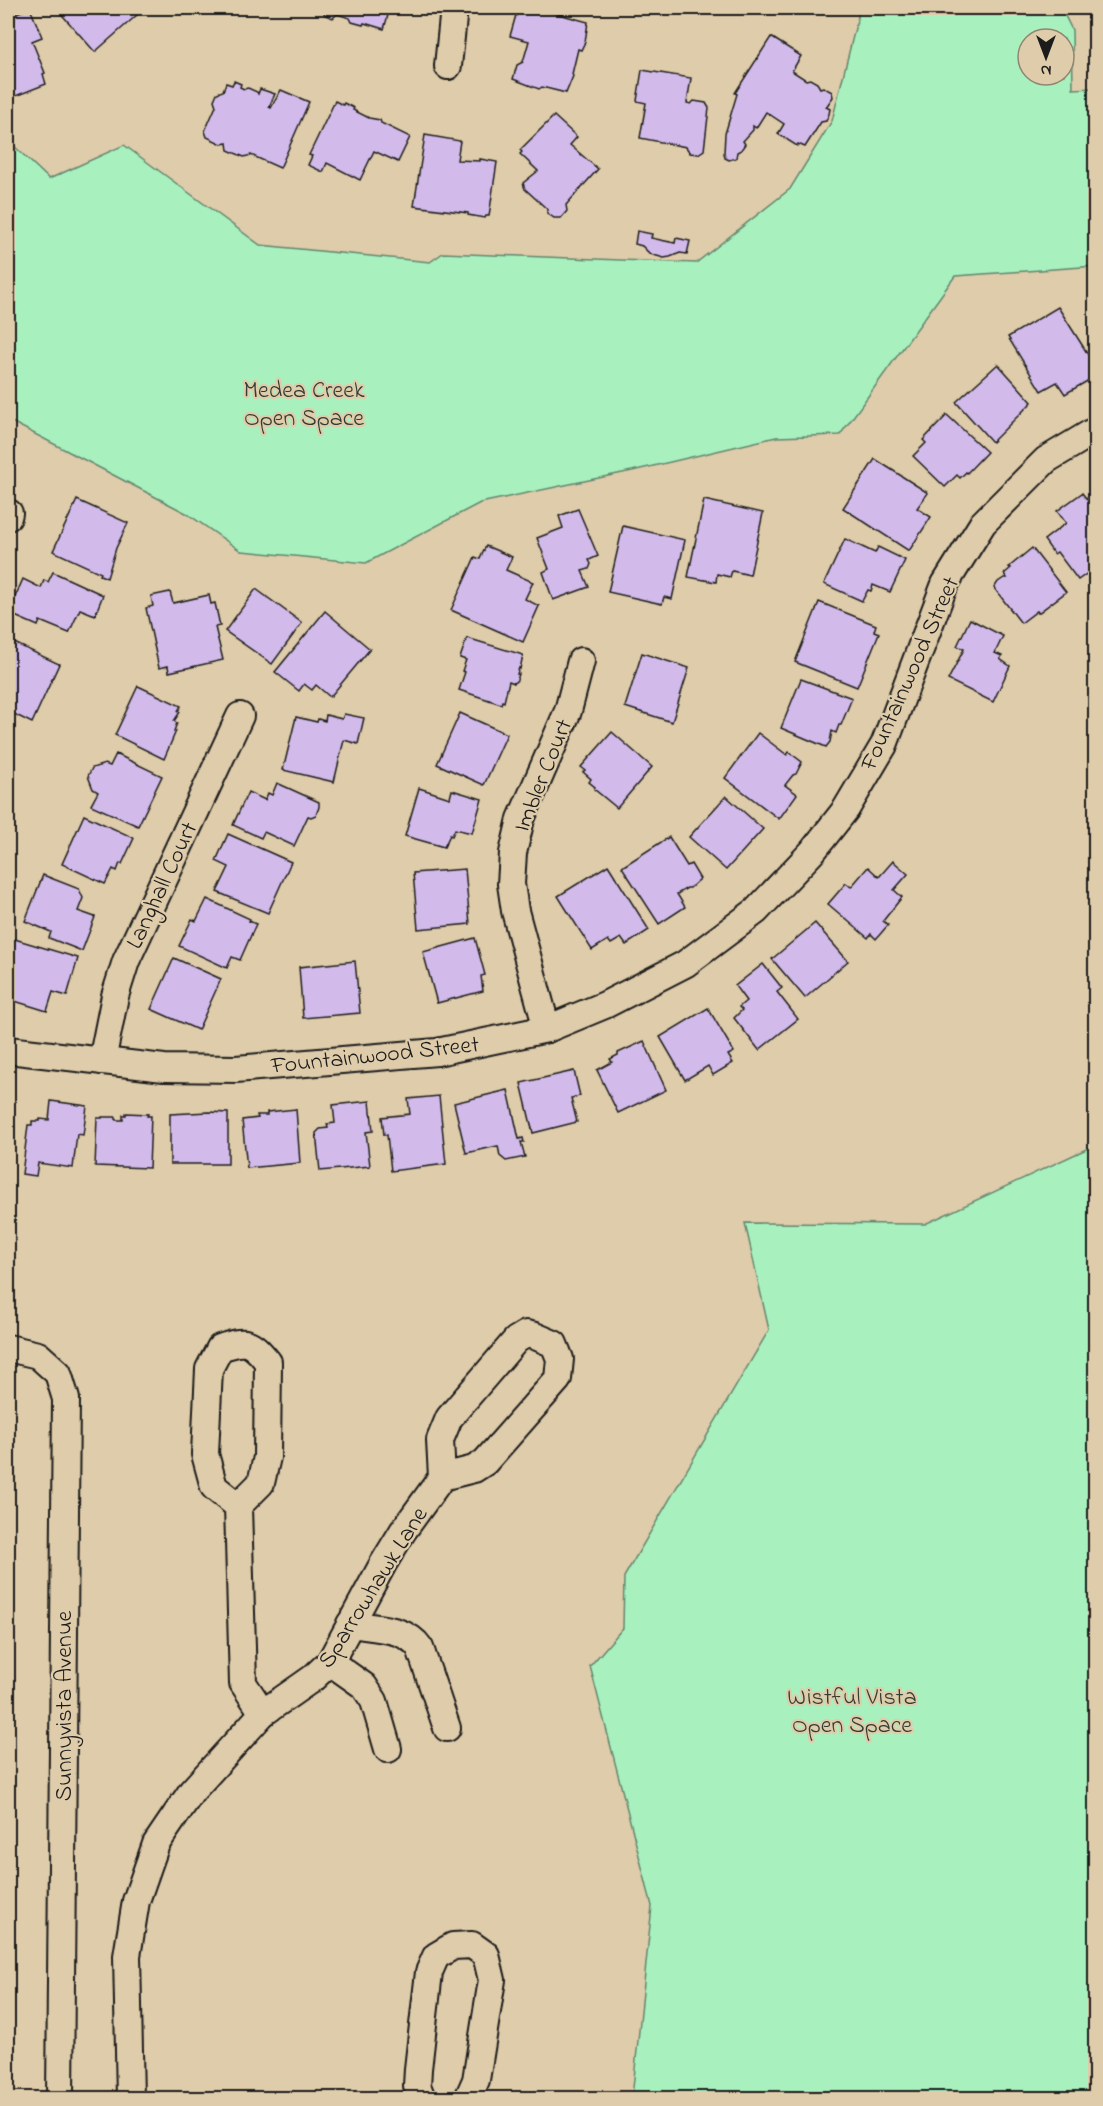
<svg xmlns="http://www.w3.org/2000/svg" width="1103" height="2106" viewBox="0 0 1103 2106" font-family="'Indie Flower',sans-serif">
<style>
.green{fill:#a8f1bf;stroke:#62866e;stroke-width:1.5;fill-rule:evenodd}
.building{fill:#d2bbeb;stroke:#1c1c1c;stroke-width:1.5}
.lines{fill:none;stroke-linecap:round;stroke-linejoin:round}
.minor-casing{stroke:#1c1c1c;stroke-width:30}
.minor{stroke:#dfccaa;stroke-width:26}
.labels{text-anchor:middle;stroke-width:4.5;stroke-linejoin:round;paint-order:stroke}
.park-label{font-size:24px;fill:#313c34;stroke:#dfccaa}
.street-label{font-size:24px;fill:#1c1c1c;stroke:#dfccaa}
</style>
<rect width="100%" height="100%" fill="#dfccaa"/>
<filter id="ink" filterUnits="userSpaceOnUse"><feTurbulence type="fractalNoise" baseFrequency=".0167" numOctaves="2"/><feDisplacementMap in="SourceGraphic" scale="12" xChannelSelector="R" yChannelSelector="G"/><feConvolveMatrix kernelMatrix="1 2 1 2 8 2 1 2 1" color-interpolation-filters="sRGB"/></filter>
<g filter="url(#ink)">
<g class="green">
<path d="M860 8H1061L1072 30 1073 89 1095 88 1096 266 955 276 840 435 776 437 632 471 480 503 366 563 241 551 186 513 8 420V142L12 144 49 179 124 145 260 245 430 262 443 253 696 263 790 189 832 121ZM1028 39H1064V75H1028Z"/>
<path d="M1095 1145V2098H632L652 1906 590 1666 623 1628 624 1577 769 1330 745 1223 925 1224Z"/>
</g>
<g class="building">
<path d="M30 8 42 37 32 41 45 73 43 74 46 84 8 99V16Z"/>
<path d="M56 8H131L137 15 95 52Z"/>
<path d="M322 8H390L384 29 364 23 363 25 352 22 350 18 337 14 333 18 325 15Z"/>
<path d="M518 8H536L588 22 585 42 581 50 578 49 572 74 573 76 566 93 542 87 539 89 513 79 517 65 523 62 529 41 510 36Z"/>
<path d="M771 37 801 56 792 71 806 80 810 79 817 83 820 88 823 87 832 92 833 97 826 107 830 109 829 114 826 121 821 122 805 147 798 144 797 146 778 134 784 124 766 112 756 128 753 126V130L743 141 745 144 741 150 737 152 736 158 729 160 725 158 724 153 725 134 737 94 735 93Z"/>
<path d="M642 70 691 78 687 103 691 104 694 101 706 103 709 108 704 150 698 154 690 153 686 147 640 138 646 103 637 101Z"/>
<path d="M234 81 241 84 240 87 244 89 248 88 257 92 258 94 260 89 275 94 269 107 271 108 281 90 309 102 280 168 251 155 244 157 228 150 227 143 222 144 207 137 205 131 216 106 214 100 217 93 223 91 226 83 232 85Z"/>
<path d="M335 101 343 105 344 103 354 108 353 110 369 118 380 120 381 123 410 137 398 162 374 151 360 180 327 163 323 172 308 165 312 156 309 155Z"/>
<path d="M554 116 577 137 570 145 598 169 566 205 567 211 561 218H554L547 213V209L525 189 523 183 538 171 520 154 522 152 520 150Z"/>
<path d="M425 135 460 141 457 160 480 161V159L497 162 489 216H486L485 218 468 215V213L414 206Z"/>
<path d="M637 231 652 234 651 238 675 243 676 238 690 241 687 254 680 253 670 257 664 258 650 254 642 246 635 244Z"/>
<path d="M1058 307 1096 367V376L1065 394 1057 382 1041 391 1008 337Z"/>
<path d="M998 364 1032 402 992 442 956 402Z"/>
<path d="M947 415 987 452 967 473 966 472 960 478 957 475 945 487 913 456 926 443 923 440Z"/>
<path d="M875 459 928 493 917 508 931 517 909 551 843 508Z"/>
<path d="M1082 493 1096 511V567L1078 580 1057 552 1054 554 1044 540 1066 523 1057 511Z"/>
<path d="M77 500 128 523 116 548 107 578 100 575 101 573 53 551Z"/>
<path d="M704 500 763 513 750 575 732 571 730 577 717 574 716 582 688 577Z"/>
<path d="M578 509 598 556 589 560 591 564 589 569 582 571 589 587 553 600 543 572 549 569 537 538 563 528 559 516Z"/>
<path d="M623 526 685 540 672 599 664 597 662 604 608 592Z"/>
<path d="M845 539 875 553 878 547 905 560 890 592 873 585 871 591 868 590 862 601 824 584Z"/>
<path d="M486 546 512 557 506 570 533 582 525 599 539 606 523 642 451 610 475 557 480 559Z"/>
<path d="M1032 548 1066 592 1038 613 1037 611 1021 623 994 588 998 582 1004 578H1007L1004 574 1011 568 1009 567Z"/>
<path d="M53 572 103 595 95 615 80 609 69 633 40 621 38 626 8 613 23 579 41 588 44 580 48 582Z"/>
<path d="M256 589 302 623 272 664 225 631Z"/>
<path d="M170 592 173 603 209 595 211 604 215 603 220 626 215 627 223 660 169 672 168 666 159 668 146 608 153 606 151 596Z"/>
<path d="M819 602 876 625 874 631 879 633 857 687 795 662Z"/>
<path d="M325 611 370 649 330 697 316 685 312 690 304 684 299 691 275 672Z"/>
<path d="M970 619 1003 636 995 653 1002 656 1000 659 1010 666 993 702 948 680 964 649 957 646Z"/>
<path d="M467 638 523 655 520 669 519 668 517 674H519L517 680 514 683 509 681 504 702 502 701 501 704 459 690 465 672 462 671 466 660 460 658Z"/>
<path d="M8 640 59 664 32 723 8 711Z"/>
<path d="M642 653 689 668 672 722 625 707Z"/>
<path d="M801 679 852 698 841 725H839L836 733 832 731 830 742 826 747 781 728Z"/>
<path d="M138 686 181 706 178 711 180 712 174 721 177 723 174 731H176L164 759 115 735Z"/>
<path d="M460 713 507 734 484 785 437 764Z"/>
<path d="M344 714 364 718 358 744 344 740 334 782 283 770 296 717 317 722 318 719 325 721 326 715 342 719Z"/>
<path d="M612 732 652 767 617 808 594 789 595 787 589 782 591 779 583 772 585 770 581 767Z"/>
<path d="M758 733 787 755 789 752 802 762 796 774 793 775 785 785 797 794 779 819 725 778Z"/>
<path d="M116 754 162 776 138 826 91 805 98 792 93 789 88 776 92 768 105 764 110 766Z"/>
<path d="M277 783 319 802V807L316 815 311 817 308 816 294 846 264 832 261 838 233 825 248 792 265 800 268 793 272 795Z"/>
<path d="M419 788 450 798 452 790 482 799 472 833 455 829 452 836 450 835 444 847 405 836Z"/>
<path d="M726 796 763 829 726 870 689 837Z"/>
<path d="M84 815 134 838 122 864 120 863 117 871 113 869 105 884 62 864Z"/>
<path d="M228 834 291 862 268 913 217 892 229 867 216 861Z"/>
<path d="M669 837 687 866 691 864 700 879 690 888H687L677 894 685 907 659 924 622 867Z"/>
<path d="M893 861 908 874 894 890 902 897 883 921 888 925 876 939 871 934 868 938 828 904 846 883 851 887 868 867 879 877Z"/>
<path d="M608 865 649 930 626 945 621 938 611 944 608 940 592 950 558 896Z"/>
<path d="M465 869 470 924 418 929 413 873Z"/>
<path d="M43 875 79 889 83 898 78 911 95 917 82 951 49 938 51 932 25 921Z"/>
<path d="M207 899 250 919 249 921 256 924 240 960 232 957 227 968 179 946 192 919 196 921Z"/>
<path d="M815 923 848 961 805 998 772 959Z"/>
<path d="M8 937 78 958 67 996 53 992 47 1011 8 999Z"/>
<path d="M475 938 485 975 481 976 483 991 437 1003 423 952Z"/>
<path d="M174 958 221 979 198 1030 151 1009Z"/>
<path d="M355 961 360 1013 303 1018 299 967Z"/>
<path d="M763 964 782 988 777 992 798 1019 759 1050 734 1018 742 1010 739 1007 746 1001 735 986Z"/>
<path d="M708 1008 734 1052 728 1055 733 1063 713 1075 708 1066 685 1080 660 1037Z"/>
<path d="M644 1041 666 1090 618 1113 597 1070 612 1062 610 1059 618 1055V1053Z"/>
<path d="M574 1071 580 1096 571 1098 577 1122 533 1133 521 1083Z"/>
<path d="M508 1090 519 1139 523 1138 524 1142H521L525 1157 506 1161 500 1156 498 1146 466 1153 454 1103Z"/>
<path d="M8 1093H9L8 1145Z"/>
<path d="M439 1096 446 1164 391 1171 387 1135H384L382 1117 410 1114 408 1099Z"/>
<path d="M51 1101 87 1106 83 1135 77 1134 73 1168 38 1163 36 1176 22 1174 28 1125H32V1121H40V1119L49 1120Z"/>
<path d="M370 1101 373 1131 366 1132 370 1166 320 1171 316 1133 320 1129 328 1128 327 1124 335 1123 333 1105Z"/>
<path d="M296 1109 300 1163 247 1168 242 1120 258 1118 257 1115H267V1112Z"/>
<path d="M209 1112 228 1113V1164H170V1114Z"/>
<path d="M126 1113 148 1114 147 1116H151L149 1168 95 1166 97 1118H102V1117H116V1120H123V1115H126Z"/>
</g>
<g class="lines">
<g class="minor-casing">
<g id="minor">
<path d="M448 66 454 8"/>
<path d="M8 517 9 513"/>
<path d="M547 1029 515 911 511 884 513 853 521 819 568 711 581 661"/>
<path d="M8 1050 164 1068 236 1069 437 1052 547 1029 605 1005 685 964 756 911 812 852 846 809 884 745 945 584 983 523 1046 460 1096 430"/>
<path d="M102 1061 115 996 126 961 240 716"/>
<path d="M8 1348 38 1355 58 1373 66 1399 60 2098"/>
<path d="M238 1506 261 1483 267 1457 268 1362C250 1340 246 1339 220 1348L209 1369 205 1454 214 1487 238 1506 243 1683 263 1713"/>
<path d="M350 1624C373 1628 406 1627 420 1648L447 1728"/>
<path d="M330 1662 364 1686 374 1701 388 1749"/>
<path d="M130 2098 127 1956 136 1901 156 1844 192 1791 263 1713 313 1678 330 1662 383 1564 403 1531 442 1477 474 1469 485 1462 558 1379 560 1359 554 1344 535 1336 526 1334 516 1340 449 1418 440 1440 442 1477"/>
<path d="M422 2098 417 2086 418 2069 429 1972 436 1956 453 1946 472 1945 486 1955 492 1980 476 2080 468 2098"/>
</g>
</g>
<use href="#minor" class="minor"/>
</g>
</g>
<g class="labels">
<g class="park-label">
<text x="304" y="397">Medea Creek<tspan x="304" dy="28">Open Space</tspan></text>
<text x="852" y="1704">Wistful Vista<tspan x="852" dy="28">Open Space</tspan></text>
</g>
<g class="street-label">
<text transform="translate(909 673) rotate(-66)" y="8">Fountainwood Street</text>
<text transform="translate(542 775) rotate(-68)" y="8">Imbler Court</text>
<text transform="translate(161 885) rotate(-65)" y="8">Langhall Court</text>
<text transform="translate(375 1054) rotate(-6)" y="8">Fountainwood Street</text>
<text transform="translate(372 1587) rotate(-58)" y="8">Sparrowhawk Lane</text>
<text transform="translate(63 1706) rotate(-90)" y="8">Sunnyvista Avenue</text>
</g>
</g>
<rect width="1103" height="2106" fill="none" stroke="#dfccaa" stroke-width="30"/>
<rect x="15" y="15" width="1073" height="2076" fill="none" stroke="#1c1c1c" stroke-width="2" filter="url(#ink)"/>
<g transform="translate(1046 57) rotate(180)"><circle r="28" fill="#dfccaa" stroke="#918671" stroke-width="1.5"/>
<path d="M0-4.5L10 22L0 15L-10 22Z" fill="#1c1c1c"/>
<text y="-9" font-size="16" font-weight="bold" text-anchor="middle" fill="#1c1c1c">N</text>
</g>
</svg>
